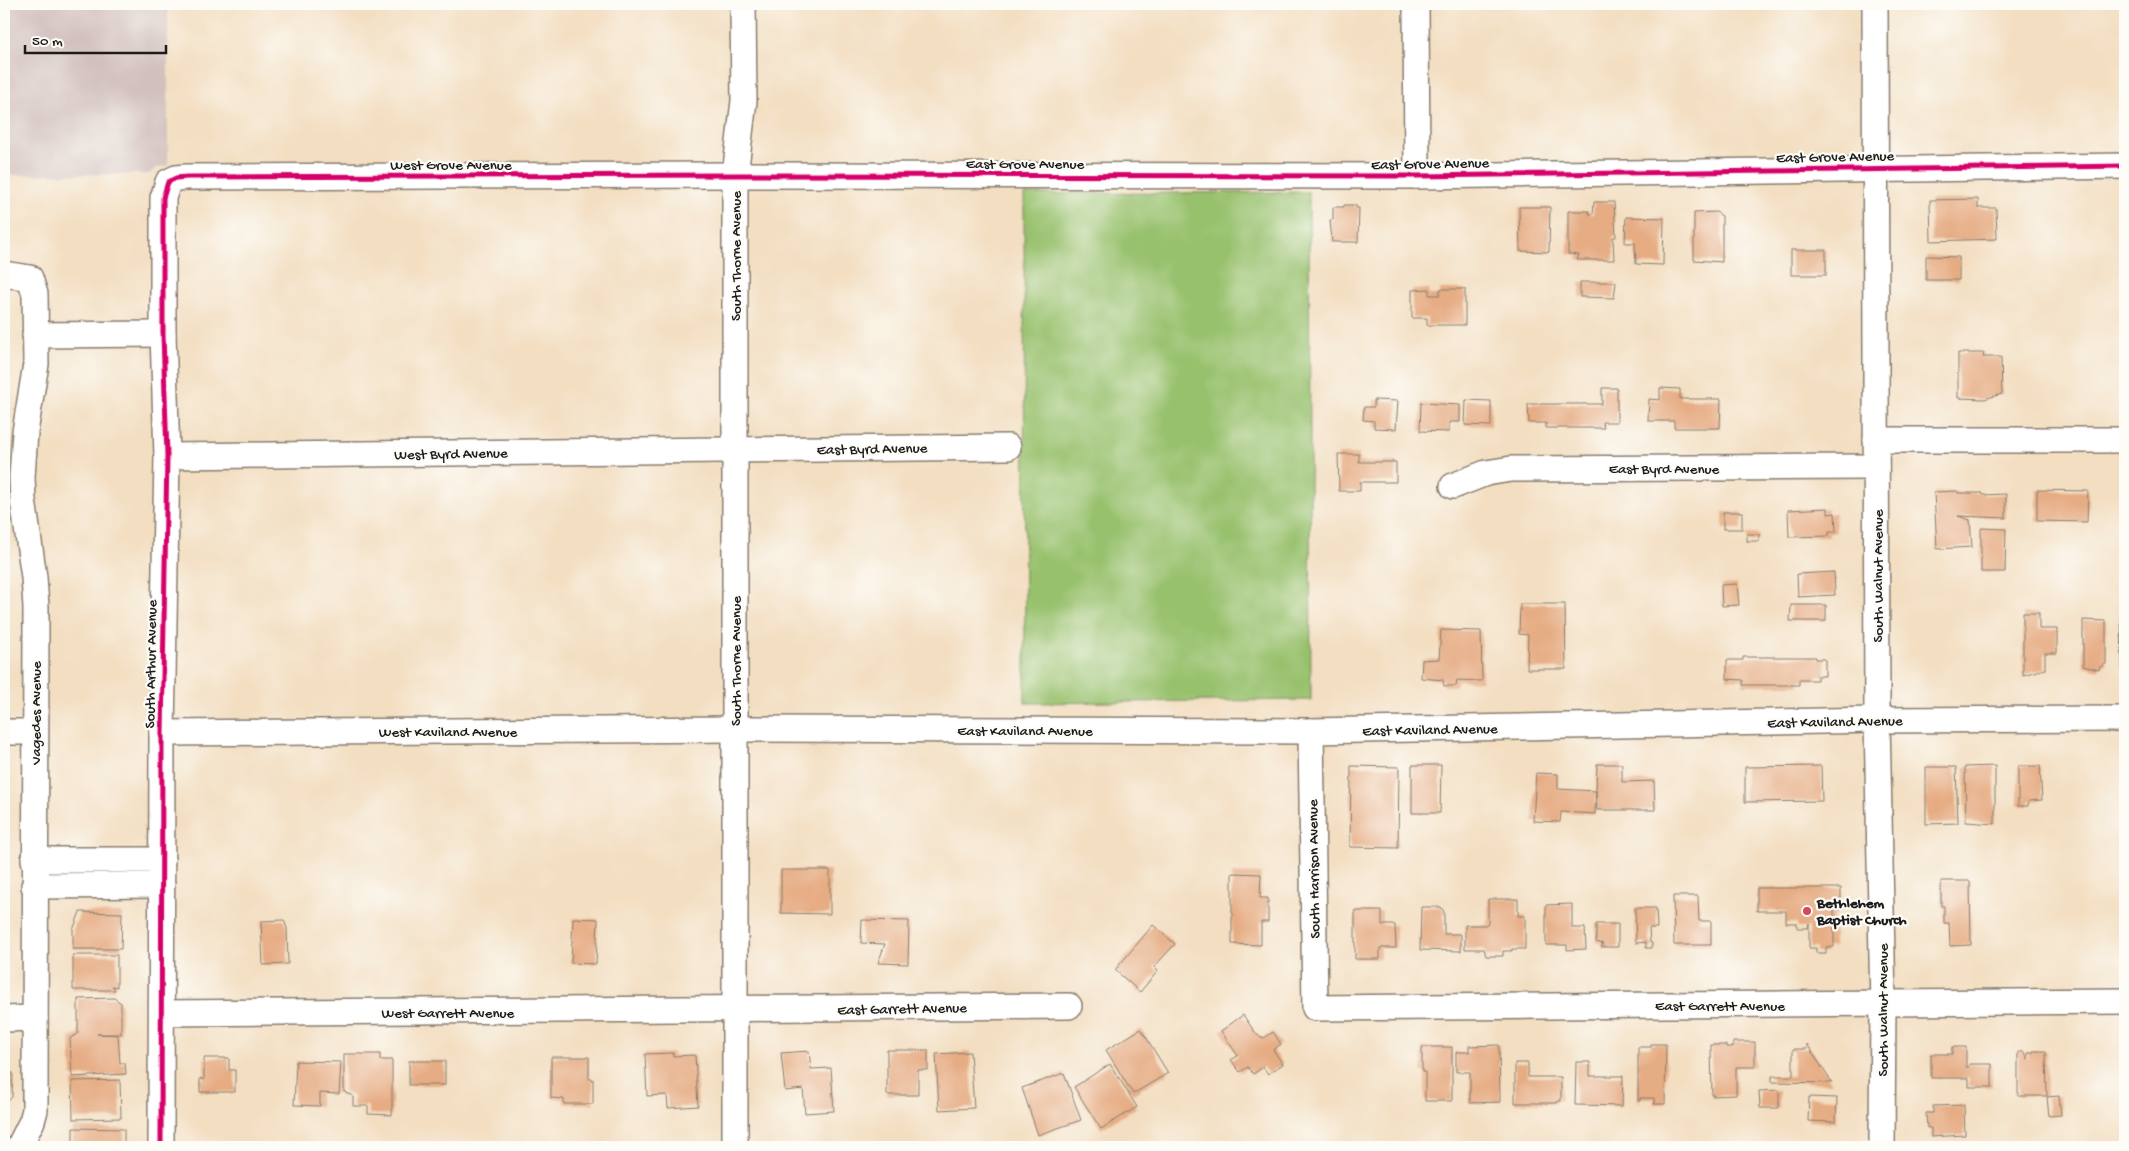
<svg xmlns="http://www.w3.org/2000/svg" width="2129" height="1151" viewBox="0 0 2129 1151" font-family="'Gochi Hand',sans-serif">
<style>
.industrial{fill:#d1c0bd}
.green{fill:#98c16d;stroke:#5a6e44}
.building{fill:#e6ac83}
.lines{fill:none;stroke-linecap:round;stroke-linejoin:round}
.minor-casing{stroke:#887d6e;stroke-width:28}
.minor{stroke:#fff;stroke-width:25}
.cycleway-casing{stroke:#fdfcf7;stroke-width:8}
.cycleway{stroke:#d6006c;stroke-width:5}
.poi-dot{fill:#d1495b;stroke:#fdfcf7;stroke-width:2}
.labels{text-anchor:middle;stroke-width:4.5;stroke-linejoin:round;paint-order:stroke}
.street-label{font-size:15px;fill:#1c1c1c;stroke:#fdfcf7}
.poi-label{font-size:15px;font-weight:bold;fill:#1c1c1c;stroke:#fdfcf7;text-anchor:start}
</style>
<rect width="100%" height="100%" fill="#fdfcf7"/>
<filter id="ink" filterUnits="userSpaceOnUse"><feTurbulence type="fractalNoise" baseFrequency=".02" numOctaves="2"/><feDisplacementMap in="SourceGraphic" scale="10" xChannelSelector="R" yChannelSelector="G"/><feConvolveMatrix kernelMatrix="1 2 1 2 8 2 1 2 1" color-interpolation-filters="sRGB"/></filter>
<filter id="wash" filterUnits="userSpaceOnUse"><feTurbulence type="fractalNoise" baseFrequency=".0096" numOctaves="4" result="noise"/><feDisplacementMap in="SourceGraphic" scale="20" xChannelSelector="R" yChannelSelector="G"/><feGaussianBlur stdDeviation="1.12" result="paint"/><feColorMatrix in="noise" values="0 0 0 0 0 0 0 0 0 0 0 0 0 0 0 0 0 1.4 0 .05"/><feComposite in="paint" operator="in"/></filter>
<g filter="url(#wash)">
<rect width="100%" height="100%" fill="#f3dec1"/>
<path class="industrial" d="M4 4H168V165L156 168 149 174 4 175Z"/>
<path class="green" d="M1309 192 1311 700 1025 703 1024 194Z"/>
<g id="blocks">
<g class="building">
<path d="M1978 199V208H1996L1997 239 1931 241 1930 200Z"/>
<path d="M1594 202H1614L1616 237H1613V240L1614 260H1577L1579 255 1568 254V211H1589V214H1593Z"/>
<path d="M1344 205H1356V208H1359L1358 242H1332L1330 220H1333V207H1344Z"/>
<path d="M1519 207H1550L1549 252 1520 251Z"/>
<path d="M1716 212 1722 216V262L1694 260V213Z"/>
<path d="M1626 217 1664 218 1663 265 1636 264 1635 243H1625Z"/>
<rect x="1791" y="250" width="35" height="25"/>
<path d="M1926 256 1959 257V280H1926Z"/>
<path d="M1580 282H1616L1614 298 1580 297Z"/>
<path d="M1429 289V295H1440V289H1465V325H1427V318H1412V290Z"/>
<path d="M1958 353H1984L1983 357H2001L2002 394 1984 399 1958 398Z"/>
<path d="M1602 388H1617V422H1602L1604 428H1546V423H1529L1528 404H1602Z"/>
<path d="M1660 388 1680 389V399H1721L1720 428H1674V421H1648L1649 399 1660 400Z"/>
<path d="M1374 400 1398 401 1396 429 1374 428V421L1363 420 1364 407H1374Z"/>
<path d="M1466 400 1491 401V426L1465 425Z"/>
<path d="M1421 403 1460 405V422H1449V432L1420 431Z"/>
<path d="M1338 454H1359V462H1396V482H1360V491H1339Z"/>
<path d="M2037 490 2088 491 2087 522 2037 521Z"/>
<path d="M1957 491 1958 493H1982L1983 495 2006 494V518L1958 516 1970 520 1972 547 1937 549 1934 492Z"/>
<path d="M2122 491H2125V533H2121Z"/>
<path d="M1828 508V514L1835 513 1836 532H1829V536L1789 537 1788 510Z"/>
<rect x="1723" y="512" width="19" height="17"/>
<path d="M1981 528 2006 529 2005 572H1981Z"/>
<rect x="1747" y="534" width="12" height="7"/>
<path d="M1834 572 1835 595 1798 597 1797 574Z"/>
<path d="M1737 584 1739 605 1722 606 1721 585Z"/>
<path d="M1520 604H1565L1566 669H1527L1528 635 1519 634Z"/>
<path d="M1791 605H1826V621H1790Z"/>
<path d="M2023 613H2039V629H2057V653H2045V669L2023 675Z"/>
<path d="M2121 615H2125V670H2122Z"/>
<path d="M2083 620 2106 621V664L2100 667 2099 670 2083 666Z"/>
<path d="M1441 630 1481 631 1482 681 1457 680 1456 686H1444L1443 680 1421 678 1422 660 1439 659Z"/>
<path d="M1743 657H1816V659H1825V676H1817V680H1799V685H1743V680L1727 679V660H1743Z"/>
<path d="M1597 764H1622V782L1654 781 1655 810H1597L1596 791 1595 814 1561 812 1560 822 1533 821 1536 773 1558 774V789L1596 791Z"/>
<path d="M1412 765H1441L1440 813H1412Z"/>
<path d="M1351 766 1399 767 1398 848 1350 847Z"/>
<path d="M1821 766 1822 801 1745 802V767Z"/>
<path d="M1995 766V824L1966 822 1965 767Z"/>
<path d="M2018 766H2040L2042 800 2029 801 2028 806H2018Z"/>
<path d="M1926 767H1956L1958 823 1926 824Z"/>
<path d="M781 870H830V914L781 913Z"/>
<path d="M1232 873 1261 874 1260 898H1268V922H1261V945L1232 944Z"/>
<path d="M1941 881H1970L1971 945 1950 946 1949 923H1944V906H1941Z"/>
<path d="M1757 888H1841V910L1834 909V947H1826V953H1816V948H1809V923L1808 928H1797V923H1786V911H1757Z"/>
<path d="M1673 896H1698L1699 921H1711V945H1674Z"/>
<path d="M1488 899H1518V916H1525V949H1512V951H1503V956H1486L1484 949H1465V925H1485L1488 923Z"/>
<path d="M1572 904V928H1585L1586 949 1567 950V945H1546V905Z"/>
<path d="M1421 907H1441L1444 912V934H1461V951L1420 950Z"/>
<path d="M1635 908H1656L1657 928H1649L1650 943H1652V948H1646V942L1636 943Z"/>
<path d="M1355 911H1382V925H1395L1396 948H1380V959H1355Z"/>
<path d="M80 912 122 913 121 949H73V930Z"/>
<path d="M573 918 598 919 596 964 571 963Z"/>
<path d="M284 920 287 928 288 964 263 965 261 921Z"/>
<path d="M862 920 909 921 908 964 878 963 885 944 861 943Z"/>
<path d="M1596 924H1618V947H1601L1603 944 1596 942Z"/>
<path d="M1153 925 1175 944 1154 967 1158 971 1140 992 1115 970Z"/>
<path d="M73 955H117V987L112 986 115 990H73Z"/>
<path d="M114 998 121 1003V1034H97L118 1035 120 1063H125L126 1074 72 1077 70 1038 78 1034V999Z"/>
<path d="M1243 1015 1257 1035 1264 1038 1273 1032 1281 1044 1273 1050 1283 1064 1268 1074 1263 1067 1253 1074 1248 1067 1240 1072 1231 1060 1238 1056 1221 1031Z"/>
<path d="M1141 1029 1168 1073 1133 1094 1106 1050Z"/>
<path d="M1733 1042H1755V1067H1736V1095L1712 1096 1711 1045H1726V1047H1733Z"/>
<path d="M1651 1044H1666L1665 1104H1654V1098H1640V1101H1638V1047H1651Z"/>
<path d="M1807 1044 1832 1083 1772 1082V1076H1793V1049H1807Z"/>
<path d="M1499 1045 1500 1102 1470 1103V1072H1456V1052H1469V1046Z"/>
<path d="M1422 1047H1452V1101H1425V1072H1422Z"/>
<path d="M1952 1047H1966V1067H1969V1064H1992V1087H1969V1078H1931V1054H1952Z"/>
<path d="M887 1050H928V1070H918V1095H887Z"/>
<path d="M809 1051 811 1069 831 1068 834 1111 805 1113 803 1089 785 1091 781 1053Z"/>
<path d="M2033 1051H2046L2047 1096H2018V1052H2024L2028 1059V1053H2033Z"/>
<path d="M970 1052 974 1108 939 1110 936 1054Z"/>
<path d="M673 1053V1056L695 1055 698 1106 668 1108 667 1095 647 1096 645 1054Z"/>
<path d="M344 1054H380V1060H392V1115L368 1114V1106H353V1096L344 1092Z"/>
<path d="M551 1057H589V1079H593V1104H564V1099L551 1098Z"/>
<path d="M204 1058H229V1070H235V1092H200V1078L204 1080Z"/>
<path d="M296 1061 341 1062 339 1094 320 1093V1106L294 1105Z"/>
<rect x="409" y="1061" width="36" height="24"/>
<path d="M1576 1062H1590V1076H1623L1622 1106 1575 1105Z"/>
<path d="M1515 1063H1528V1077H1561V1101H1557V1103H1515Z"/>
<path d="M1110 1064 1137 1107 1101 1129 1074 1087Z"/>
<path d="M4 1073H13L12 1097 4 1105Z"/>
<path d="M1064 1073 1081 1120 1038 1135 1022 1088Z"/>
<path d="M120 1080 121 1118 73 1119 72 1081Z"/>
<path d="M1779 1090V1108H1760L1759 1091Z"/>
<path d="M2059 1096 2061 1115 2049 1116 2047 1097Z"/>
<path d="M1809 1097 1837 1098 1836 1122 1808 1121Z"/>
<path d="M1964 1105 1965 1135 1931 1137V1128H1927L1926 1113H1933V1106Z"/>
<path d="M73 1128 124 1129V1147H73Z"/>
</g>
</g>
</g>
<g filter="url(#ink)">
<use href="#blocks" fill-opacity="0" stroke="#887d6e" stroke-width="1"/>
<g class="lines">
<g class="minor-casing">
<g id="minor">
<path d="M1416 4 1417 176"/>
<path d="M1875 4 1877 720 1883 1004 1882 1147"/>
<path d="M4 274 30 278 35 294 36 364 25 432 22 477 23 500 34 577 36 607 35 1110 32 1121 19 1147"/>
<path d="M35 335 163 334"/>
<path d="M1876 440H2125"/>
<path d="M167 456 1008 447"/>
<path d="M1453 486 1486 473 1511 469 1876 467"/>
<path d="M1311 731 1315 1008 2125 1001"/>
<path d="M4 732H35"/>
<path d="M162 733 735 729 1311 731 1877 720 2125 719"/>
<path d="M34 860H162"/>
<path d="M34 886 162 885"/>
<path d="M162 1013 1069 1006"/>
<path d="M4 1019 35 1018"/>
<path d="M161 1147 162 733 167 456 163 334V198L168 182 176 178 187 177 735 175 1417 176 2125 166"/>
<path d="M735 1147V175L744 101 743 4"/>
</g>
</g>
<use href="#minor" class="minor"/>
<g class="cycleway-casing">
<path id="cycleway" d="M161 1147 162 733 167 456 163 334V198L168 182 176 178 187 177 735 175 1417 176 2125 166"/>
</g>
<use href="#cycleway" class="cycleway"/>
</g>
</g>
<circle class="poi-dot" cx="1807" cy="911" r="5"/>
<g class="labels">
<g class="street-label">
<text transform="translate(1835 156) rotate(-1)" y="5">East Grove Avenue</text>
<text x="1025" y="168">East Grove Avenue</text>
<text transform="translate(1430 163) rotate(-1)" y="5">East Grove Avenue</text>
<text x="451" y="169">West Grove Avenue</text>
<text transform="translate(735 256) rotate(-90)" y="5">South Thorne Avenue</text>
<text transform="translate(872 448) rotate(-1)" y="5">East Byrd Avenue</text>
<text transform="translate(451 453) rotate(-1)" y="5">West Byrd Avenue</text>
<text x="1664" y="473">East Byrd Avenue</text>
<text transform="translate(1877 576) rotate(-90)" y="5">South Walnut Avenue</text>
<text transform="translate(735 661) rotate(-90)" y="5">South Thorne Avenue</text>
<text transform="translate(150 664) rotate(-89)" y="5">South Arthur Avenue</text>
<text transform="translate(35 713) rotate(-90)" y="5">Vagedes Avenue</text>
<text transform="translate(1835 721) rotate(-1)" y="5">East Kaviland Avenue</text>
<text transform="translate(1430 729) rotate(-1)" y="5">East Kaviland Avenue</text>
<text x="1025" y="735">East Kaviland Avenue</text>
<text x="448" y="736">West Kaviland Avenue</text>
<text transform="translate(1313 869) rotate(-91)" y="5">South Harrison Avenue</text>
<text x="1720" y="1010">East Garrett Avenue</text>
<text transform="translate(902 1008) rotate(-1)" y="5">East Garrett Avenue</text>
<text transform="translate(1882 1010) rotate(-90)" y="5">South Walnut Avenue</text>
<text x="448" y="1017">West Garrett Avenue</text>
</g>
<g class="poi-label">
<text x="1817" y="907">Bethlehem<tspan x="1817" dy="17">Baptist Church</tspan></text>
</g>
</g>
<rect width="2129" height="1151" fill="none" stroke="#fdfcf7" stroke-width="20"/>
<path d="M25 45v8h141v-8" fill="none" stroke="#1c1c1c" stroke-width="2.5"/>
<text x="32" y="45" font-size="15" fill="#1c1c1c" stroke="#fdfcf7" stroke-width="4" paint-order="stroke">50 m</text>
</svg>
